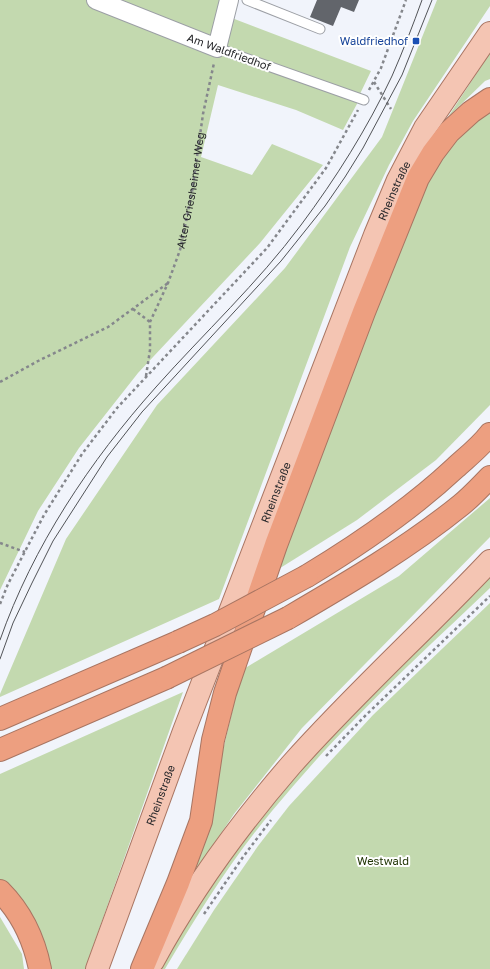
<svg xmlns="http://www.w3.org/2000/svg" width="490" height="969" viewBox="0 0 490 969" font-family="'Golos Text',sans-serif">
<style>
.green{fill:#c3d9af}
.building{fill:#62656b}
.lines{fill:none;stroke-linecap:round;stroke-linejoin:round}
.lane-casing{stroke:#9c9fa5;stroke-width:11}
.street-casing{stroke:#9c9fa5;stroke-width:20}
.primary-casing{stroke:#a87562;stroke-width:24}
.highway-casing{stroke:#a87562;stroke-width:24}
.path{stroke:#85878c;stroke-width:2.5;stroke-dasharray:3 3;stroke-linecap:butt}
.lane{stroke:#fff;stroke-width:9}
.street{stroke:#fff;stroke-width:18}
.primary{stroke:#f4c5b3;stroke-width:22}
.highway{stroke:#ed9f80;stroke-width:22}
.tram{stroke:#515357;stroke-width:1}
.highway-bridge-casing{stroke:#a87562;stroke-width:24;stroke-linecap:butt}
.highway-bridge{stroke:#ed9f80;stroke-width:22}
.transit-dot{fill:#1a4fb4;stroke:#fff;stroke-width:1.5}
.labels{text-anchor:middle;stroke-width:4;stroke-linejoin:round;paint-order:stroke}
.transit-label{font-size:11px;fill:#164399;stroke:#fff;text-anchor:end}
.street-label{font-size:11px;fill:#27282b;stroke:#fff}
.park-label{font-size:11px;fill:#213505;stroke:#fff}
</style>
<rect width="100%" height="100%" fill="#f1f4fb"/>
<g class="green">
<path d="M0 0H90L358 102 343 130 296 110 218 85 201 157 252 175 272 144 323 165 260 243 138 373 79 448 38 511 0 590Z"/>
<path d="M114 0H226L224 15 371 71 359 96 217 46Z"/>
<path d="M437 0H490V6L413 121 389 165 350 247 219 599 0 697V694L66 539 157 405 285 268 382 137Z"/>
<path d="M490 53V79L485 81 448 117Z"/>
<path d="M490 109V405L436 460 357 520 277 570 420 191 452 142Z"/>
<path d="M490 498V537L302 728 234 814 185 887 215 784 242 670 399 576Z"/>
<path d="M490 575V588C444 632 397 675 353 721 324 750 298 780 272 811 231 860 198 914 165 969H160L212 883 254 826 311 757Z"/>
<path d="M490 603V969H177L214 910 258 846 289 806 373 715Z"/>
<path d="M183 692 85 969H47L44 941 16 893 0 880V774Z"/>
<path d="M0 917 22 954 24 969H0Z"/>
</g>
<path class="building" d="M317 0H359L354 12 341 7 333 26 310 17Z"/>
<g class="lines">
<g class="lane-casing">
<g id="lane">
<path d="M247 0 320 29"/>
<path d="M217 48 364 100"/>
</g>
</g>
<g class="street-casing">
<path id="street" d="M96 0 217 48 229 0"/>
</g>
<g class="primary-casing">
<g id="primary">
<path d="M153 961C191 891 239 825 291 765 354 694 425 630 490 561"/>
<path id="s2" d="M97 969 184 731 375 235 398 180 425 128 490 33"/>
</g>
</g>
<g class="highway-casing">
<g id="highway">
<path d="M307 576C360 544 410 510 455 468 467 457 480 447 490 434"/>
<path d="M288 618C348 583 408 548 461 505 472 496 481 486 490 477"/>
<path d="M0 719 178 642"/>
<path d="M0 750 166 678"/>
<path d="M0 891C22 913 34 939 40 969"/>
<path d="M142 969 178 883 201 821 213 740 225 693 276 545 364 312 418 178 433 153 449 132 471 112 490 99"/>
</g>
</g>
<g class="path">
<path d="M374 82 391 109"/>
<path d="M369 90 381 68 406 0"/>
<path d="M133 309 150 322"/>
<path id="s1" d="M146 376 150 350V322L168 283 180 250 192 192 203 114 214 63"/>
<path d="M0 382 38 361 108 327 168 283"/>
<path d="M0 543 25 552"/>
<path d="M0 604 8 584 44 515 82 454 117 408 267 248 326 168 358 110"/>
<path d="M326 756 366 715 490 596"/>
<path d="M204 914 243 857 271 820"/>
</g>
<use href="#lane" class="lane"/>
<use href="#street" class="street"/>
<use href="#primary" class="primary"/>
<use href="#highway" class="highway"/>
<g class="tram">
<path d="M0 640C33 546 90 461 156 387 204 333 258 283 301 225 336 178 367 129 392 76 403 51 413 25 422 0"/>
<path d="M0 659 13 623 32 583 53 541 107 457 142 412 281 261 325 206 345 177 363 148 402 75 432 0"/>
</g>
<g class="highway-bridge-casing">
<g id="highway-bridge">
<path d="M178 642 215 625 307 576"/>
<path d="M166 678 288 618"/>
</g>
</g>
<use href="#highway-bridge" class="highway-bridge"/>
</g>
<rect class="transit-dot" x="412" y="37" width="8" height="8" rx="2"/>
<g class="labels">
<g class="transit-label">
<text x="408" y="45">Waldfriedhof</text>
</g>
<g class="street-label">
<text transform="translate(229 52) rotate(20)" y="4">Am Waldfriedhof</text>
<text dy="4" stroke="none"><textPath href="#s1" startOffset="193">Alter Griesheimer Weg</textPath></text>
<text dy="4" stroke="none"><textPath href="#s2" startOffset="833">Rheinstraße</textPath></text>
<text dy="4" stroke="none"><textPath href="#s2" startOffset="509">Rheinstraße</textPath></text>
<text dy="4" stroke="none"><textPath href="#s2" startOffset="185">Rheinstraße</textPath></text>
</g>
<g class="park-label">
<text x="383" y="865">Westwald</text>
</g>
</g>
</svg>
